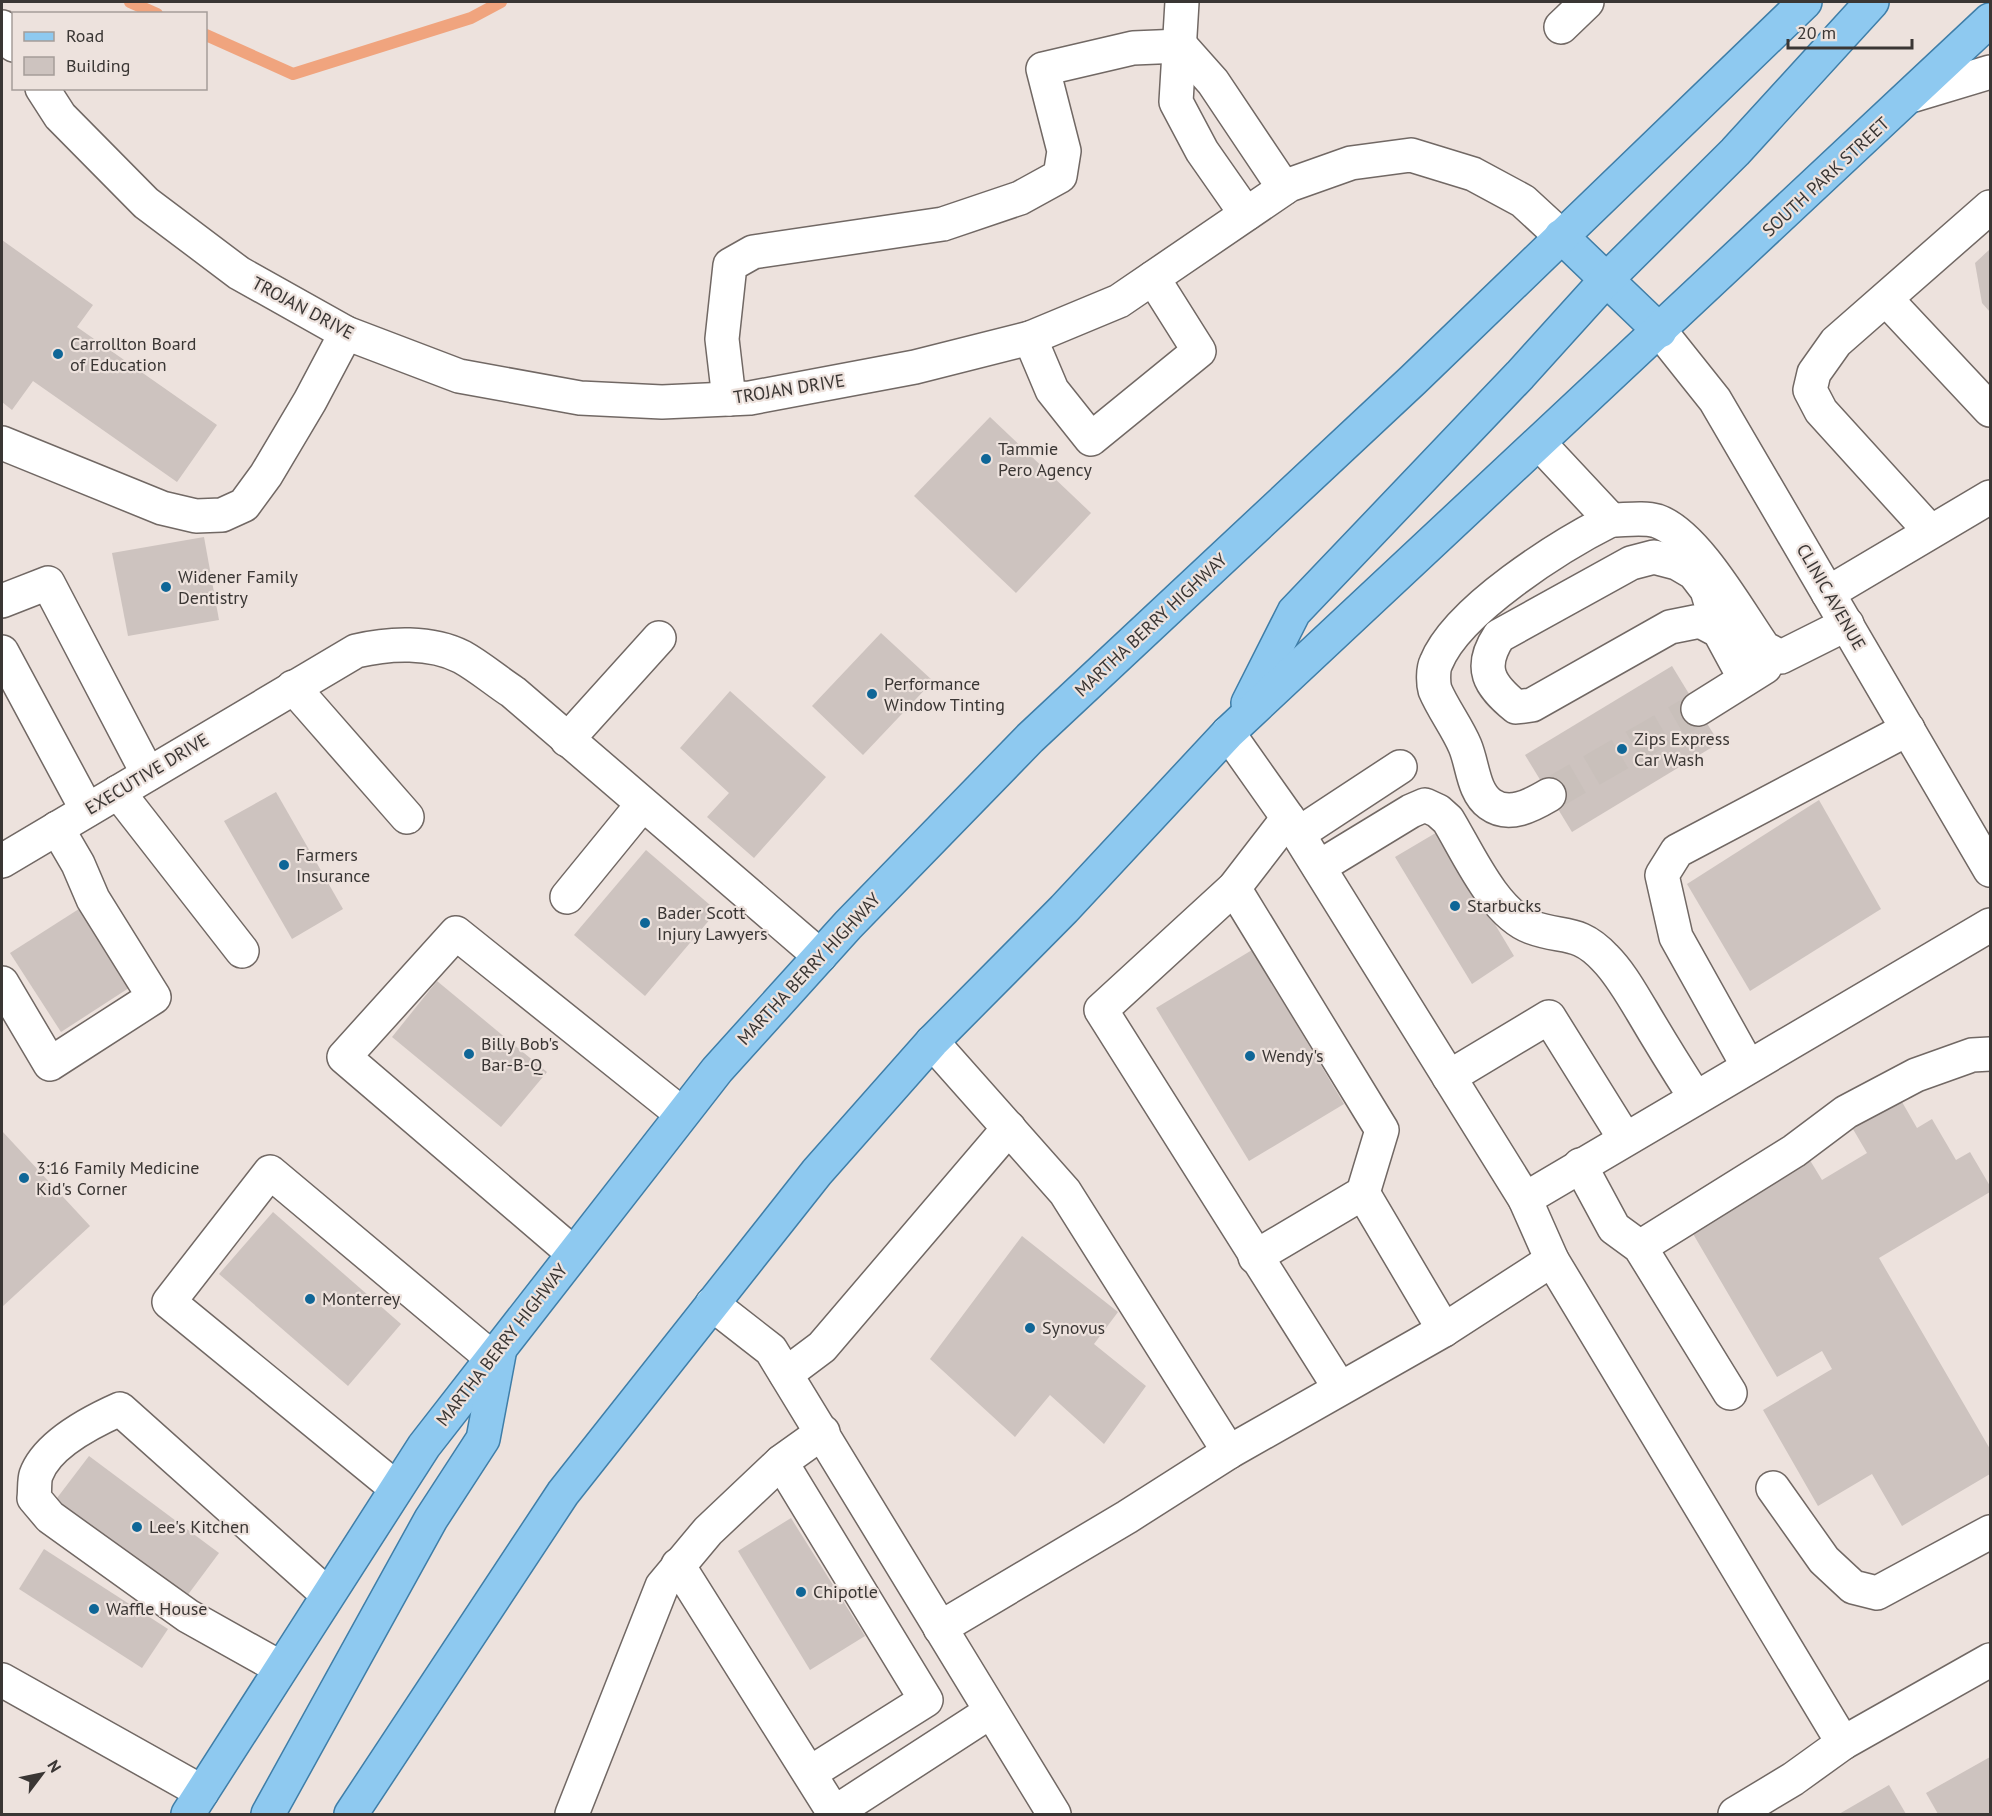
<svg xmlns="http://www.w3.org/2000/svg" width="1992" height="1816" viewBox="0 0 1992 1816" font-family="'PT Sans',sans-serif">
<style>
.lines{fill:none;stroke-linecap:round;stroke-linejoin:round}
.stream{stroke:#f0a47e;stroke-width:12}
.building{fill:#cdc3bf}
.minor-tunnel{stroke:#c9c0bb;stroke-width:33;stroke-dasharray:33 16;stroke-linecap:butt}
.minor-casing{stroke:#716864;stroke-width:36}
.major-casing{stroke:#3f7ea8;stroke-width:36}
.minor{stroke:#fff;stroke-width:33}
.major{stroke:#8ec9f0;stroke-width:33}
.poi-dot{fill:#0f6697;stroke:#ede2dd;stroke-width:2}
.labels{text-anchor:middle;stroke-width:4.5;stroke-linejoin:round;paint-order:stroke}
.street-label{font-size:18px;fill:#3a3634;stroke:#ede2dd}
.poi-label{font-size:18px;fill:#3a3634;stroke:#ede2dd;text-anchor:start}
</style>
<rect width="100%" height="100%" fill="#ede2dd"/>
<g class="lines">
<g class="stream">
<path d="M130 2 157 14"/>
<path d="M206 35 293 74 471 18 501 2"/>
</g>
</g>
<g class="building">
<path d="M2 240 93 305 77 327 217 425 177 482 33 381 12 410 2 402Z"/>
<path d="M1990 249V312L1982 303 1975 263Z"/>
<path d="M990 417 1091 513 1016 593 914 496Z"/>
<path d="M204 537 219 620 128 636 112 553Z"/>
<path d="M881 633 933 681 863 755 812 706Z"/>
<path d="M1672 666 1719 743 1572 832 1525 755Z"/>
<path d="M730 691 826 777 754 858 707 817 729 793 680 748Z"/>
<path d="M276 792 343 909 292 939 224 821Z"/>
<path d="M1819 800 1881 909 1750 991 1687 884Z"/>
<path d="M1439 831 1514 956 1472 984 1395 857Z"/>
<path d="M646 850 717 911 645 996 574 935Z"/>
<path d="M82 907 132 986 61 1032 10 953Z"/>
<path d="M1252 950 1344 1104 1249 1161 1156 1008Z"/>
<path d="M437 981 547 1072 501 1127 392 1037Z"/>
<path d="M1898 1095 1917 1128 1932 1119 1956 1160 1970 1152 1990 1186V1192L1879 1258 1990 1449V1474L1902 1526 1872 1474 1818 1506 1763 1410 1832 1369 1822 1351 1777 1377 1689 1227 1808 1157 1822 1180 1867 1153 1850 1124Z"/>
<path d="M2 1131 90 1226 2 1307Z"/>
<path d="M273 1212 401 1324 348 1386 219 1274Z"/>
<path d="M1022 1236 1118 1312 1094 1344 1146 1386 1104 1444 1050 1395 1015 1437 930 1359Z"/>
<path d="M89 1456 219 1553 184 1600 54 1502Z"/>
<path d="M791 1518 865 1636 810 1670 738 1551Z"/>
<path d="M44 1549 168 1629 142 1668 19 1589Z"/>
<path d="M1990 1757V1814H1938L1926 1793Z"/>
<path d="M1889 1785 1906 1814H1839Z"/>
</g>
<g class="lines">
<path class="minor-tunnel" d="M1549 795 1698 709"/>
<g class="minor-casing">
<g id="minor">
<path d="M1182 2 1176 102 1202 151 1246 214"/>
<path d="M2 27 14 45"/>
<path d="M1561 27 1587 2"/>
<path d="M1181 46 1213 82 1284 188"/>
<path d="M42 88 60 116 146 203 239 273 346 333 459 376 580 398 662 402 750 398 915 367 1030 338 1119 301 1289 185 1351 163 1411 155 1473 174 1523 201 1561 236"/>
<path d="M1914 95 1990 72"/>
<path d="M1886 299 1990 410"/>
<path d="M1660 331 1715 400 1990 870"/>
<path d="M1030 338 1052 390 1091 439 1199 351 1153 278"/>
<path d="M729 399 722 339 730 265 753 252 943 224 1020 198 1060 176 1064 151 1043 69 1133 48 1181 46"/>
<path d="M2 443 162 508 196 516 222 515 244 505 266 475 310 401 346 333"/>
<path d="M1539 443 1611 520C1625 520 1644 517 1657 521 1696 534 1740 614 1764 648L1781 657 1847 624"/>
<path d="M1930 531 1821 411 1810 390 1814 373 1836 342 1990 207"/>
<path d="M1828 593 1990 497"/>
<path d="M2 601 48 583 148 774"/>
<path d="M1719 631 1700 621 1670 627 1532 705 1516 707C1489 685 1478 668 1499 636L1631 563 1654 557 1677 563 1694 573 1707 590 1719 631 1745 679"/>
<path d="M2 652 87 810"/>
<path d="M293 687 407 817"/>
<path d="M1698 709 1765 667"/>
<path d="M1228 733 1288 818 1525 1199 1552 1260 1843 1743 1793 1779 1735 1814"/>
<path d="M567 740 659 638"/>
<path d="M118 792 242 951"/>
<path d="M1549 795C1532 805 1509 818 1490 804 1473 792 1473 765 1465 746 1457 727 1443 709 1435 690 1433 683 1433 669 1436 663 1457 610 1561 545 1611 520"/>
<path d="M1288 818 1234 888 1101 1010 1339 1387"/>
<path d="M1298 834 1400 767"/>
<path d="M2 861 356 651C389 643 431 641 462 657 480 667 496 681 513 692L820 956"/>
<path d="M1319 867 1411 811 1425 805 1438 811 1448 820C1468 853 1494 913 1531 927 1563 939 1578 929 1605 958 1620 973 1631 993 1642 1011 1659 1040 1677 1069 1695 1097"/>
<path d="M1234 888 1382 1130 1363 1193 1255 1257"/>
<path d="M567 897 642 805"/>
<path d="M2 983 50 1064 154 997 93 899 78 864 57 828"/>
<path d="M932 1042 1065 1192 1229 1452"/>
<path d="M1748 1066 1676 937 1662 875 1677 851 1908 729"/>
<path d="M1449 1077 1549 1017 1625 1139"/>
<path d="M1580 1165 1614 1228 1640 1247 1730 1393"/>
<path d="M1363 1193 1444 1330"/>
<path d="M1525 1199 1990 925"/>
<path d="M1640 1247 1794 1151 1846 1112 1916 1075 1972 1055 1990 1054"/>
<path d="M573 1253 344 1057 456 933 682 1114"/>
<path d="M712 1304 771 1350 1054 1814"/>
<path d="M786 1374 822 1347 1009 1128"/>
<path d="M781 1462 926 1700 810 1773"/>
<path d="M396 1488 169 1302 270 1172 492 1358"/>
<path d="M1773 1488 1824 1560 1853 1587 1877 1593 1990 1532"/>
<path d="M678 1565 834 1813 990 1712"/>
<path d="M940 1628 1127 1517 1229 1452 1444 1330 1552 1260"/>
<path d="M279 1667 188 1616 50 1517 34 1498C35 1491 34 1481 36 1475 47 1444 93 1421 120 1409L327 1594"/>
<path d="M2 1680 202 1792"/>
<path d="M1843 1743 1990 1660"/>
<path d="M572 1814 662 1586 708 1531 781 1462 823 1432"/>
</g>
</g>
<g class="major-casing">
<g id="major">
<path d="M1561 236 1660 331"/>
<path d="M1248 703 1294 612 1520 375 1606 280 1735 152 1872 2"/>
<path d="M188 1814 424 1446 717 1070 848 925 1030 738 1413 380 1805 2"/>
<path d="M268 1814 431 1519 483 1439 499 1354"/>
<path d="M351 1814 563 1493 817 1172 932 1042 1064 909 1228 733 1990 20"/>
</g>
</g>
<use href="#minor" class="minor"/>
<use href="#major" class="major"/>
</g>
<g class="poi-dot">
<circle cx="58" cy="354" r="6"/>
<circle cx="986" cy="459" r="6"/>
<circle cx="166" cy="587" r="6"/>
<circle cx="872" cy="694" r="6"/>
<circle cx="1622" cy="749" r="6"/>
<circle cx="284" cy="865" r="6"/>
<circle cx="1455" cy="906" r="6"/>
<circle cx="645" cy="923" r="6"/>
<circle cx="469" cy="1054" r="6"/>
<circle cx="1250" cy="1056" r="6"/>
<circle cx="24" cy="1178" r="6"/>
<circle cx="310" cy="1299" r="6"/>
<circle cx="1030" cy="1328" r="6"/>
<circle cx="137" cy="1527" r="6"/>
<circle cx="801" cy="1592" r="6"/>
<circle cx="94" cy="1609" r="6"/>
</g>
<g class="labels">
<g class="street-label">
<text transform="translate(1826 177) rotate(-43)" y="6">SOUTH PARK STREET</text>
<text transform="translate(303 308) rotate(28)" y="6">TROJAN DRIVE</text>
<text transform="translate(789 389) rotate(-9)" y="6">TROJAN DRIVE</text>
<text transform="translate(1831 597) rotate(60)" y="6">CLINIC AVENUE</text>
<text transform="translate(1151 625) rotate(-43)" y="6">MARTHA BERRY HIGHWAY</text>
<text transform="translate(147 774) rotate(-31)" y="6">EXECUTIVE DRIVE</text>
<text transform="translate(809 969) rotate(-47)" y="6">MARTHA BERRY HIGHWAY</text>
<text transform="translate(502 1345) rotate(-52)" y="6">MARTHA BERRY HIGHWAY</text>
</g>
<g class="poi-label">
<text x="70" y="350">Carrollton Board<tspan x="70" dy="21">of Education</tspan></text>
<text x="998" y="455">Tammie<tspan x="998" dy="21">Pero Agency</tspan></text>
<text x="178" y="583">Widener Family<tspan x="178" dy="21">Dentistry</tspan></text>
<text x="884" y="690">Performance<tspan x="884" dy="21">Window Tinting</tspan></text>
<text x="1634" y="745">Zips Express<tspan x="1634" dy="21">Car Wash</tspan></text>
<text x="296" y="861">Farmers<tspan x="296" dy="21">Insurance</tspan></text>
<text x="1467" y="912">Starbucks</text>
<text x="657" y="919">Bader Scott<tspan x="657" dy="21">Injury Lawyers</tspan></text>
<text x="481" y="1050">Billy Bob's<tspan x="481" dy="21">Bar-B-Q</tspan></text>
<text x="1262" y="1062">Wendy's</text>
<text x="36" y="1174">3:16 Family Medicine<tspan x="36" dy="21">Kid's Corner</tspan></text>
<text x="322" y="1305">Monterrey</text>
<text x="1042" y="1334">Synovus</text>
<text x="149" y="1533">Lee's Kitchen</text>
<text x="813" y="1598">Chipotle</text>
<text x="106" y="1615">Waffle House</text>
</g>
</g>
<rect width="1992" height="1816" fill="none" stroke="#3a3634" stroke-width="6"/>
<rect x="12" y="12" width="195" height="78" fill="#ede2dd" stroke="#a59d99" stroke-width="1.5"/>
<rect x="24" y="32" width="30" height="9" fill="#8ec9f0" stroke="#a59d99" stroke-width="1.5"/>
<text x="66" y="42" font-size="18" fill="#3a3634">Road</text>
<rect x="24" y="57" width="30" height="18" fill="#cdc3bf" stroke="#a59d99" stroke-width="1.5"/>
<text x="66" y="72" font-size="18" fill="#3a3634">Building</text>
<g transform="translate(42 1774) rotate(58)" stroke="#ede2dd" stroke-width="4.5" paint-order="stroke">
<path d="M0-4.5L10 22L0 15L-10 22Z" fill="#3a3634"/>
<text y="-9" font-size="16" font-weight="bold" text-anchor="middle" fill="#3a3634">N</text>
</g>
<path d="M1788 39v9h124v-9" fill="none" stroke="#3a3634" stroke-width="3"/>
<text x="1797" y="39" font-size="18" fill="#3a3634" stroke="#ede2dd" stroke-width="4.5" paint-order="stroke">20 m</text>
</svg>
